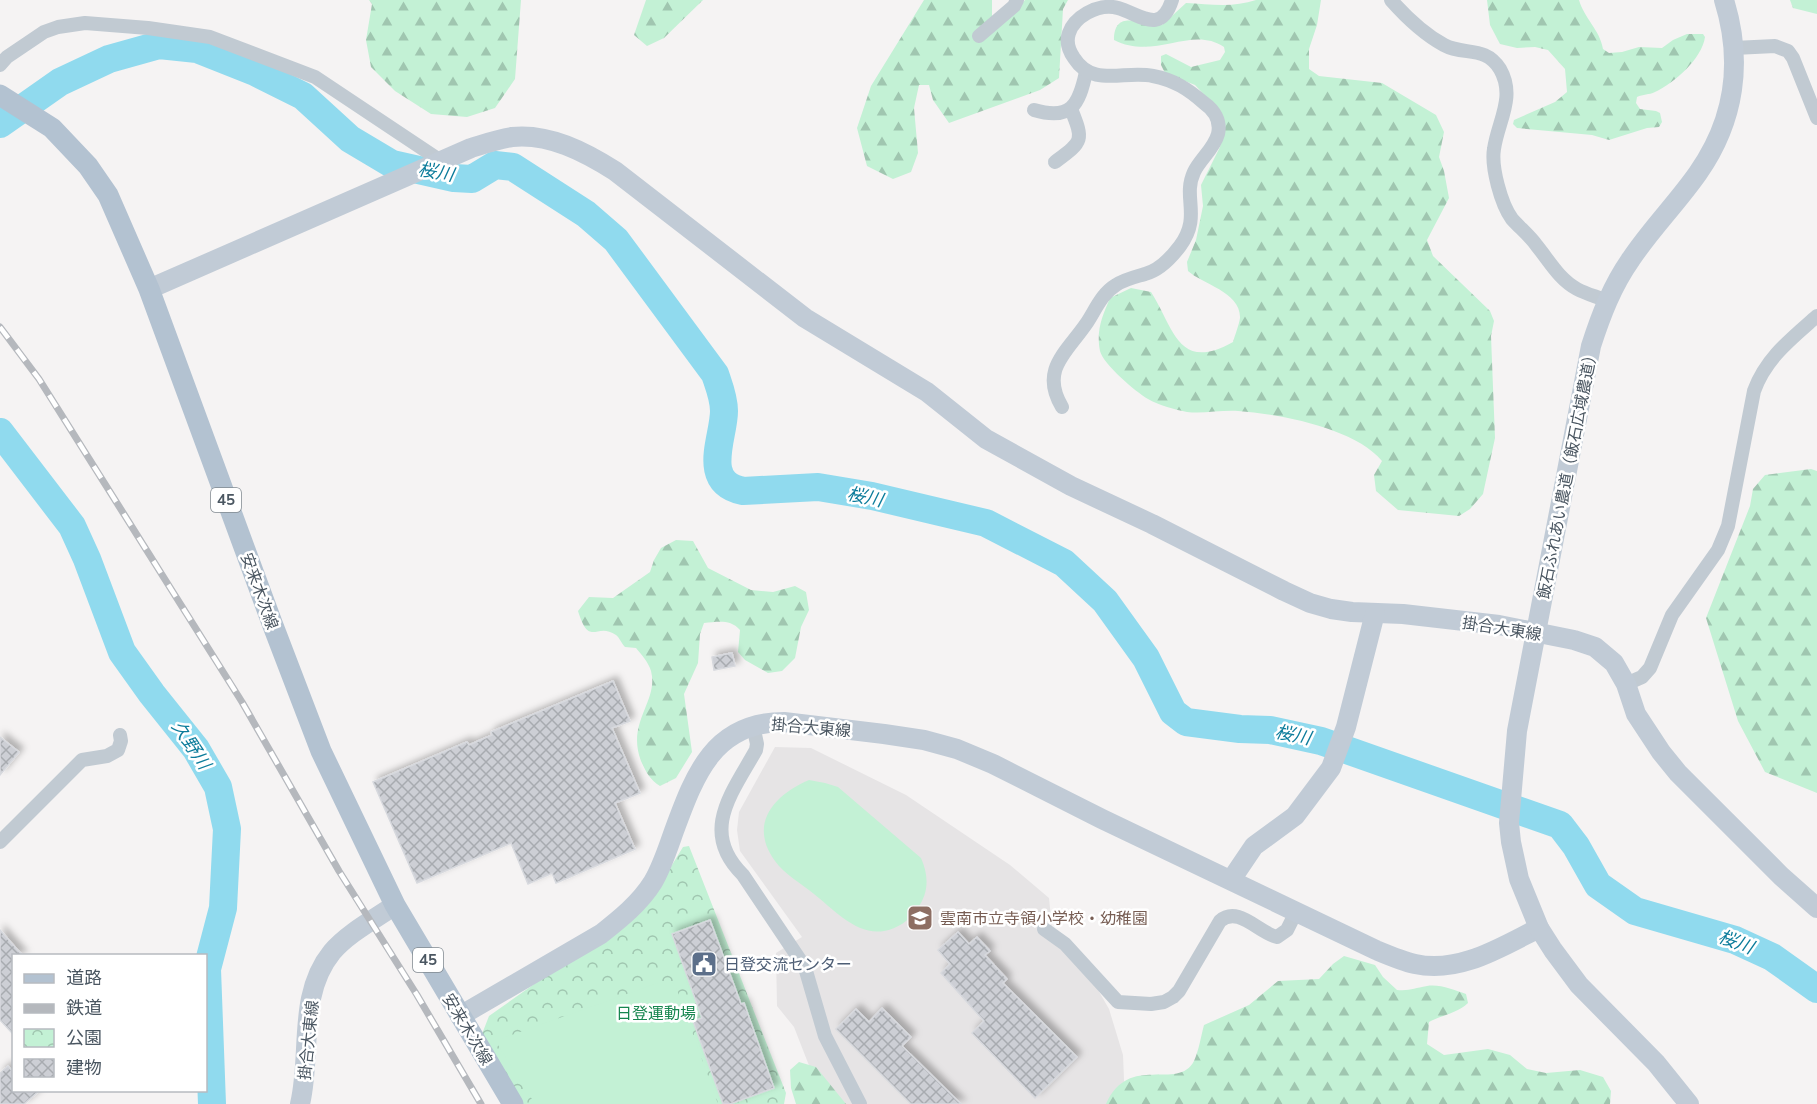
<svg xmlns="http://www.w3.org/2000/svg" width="1817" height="1104" viewBox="0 0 1817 1104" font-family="Mulish,'Noto Sans JP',sans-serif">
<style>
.education{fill:#e6e4e5}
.forest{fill:url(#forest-firs)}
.park{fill:url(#park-crowns)}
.pitch{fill:#c3f1d5}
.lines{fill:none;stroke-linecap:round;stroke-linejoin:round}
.river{stroke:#90daee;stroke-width:28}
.building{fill:url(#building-cross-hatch);stroke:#d7d9de;stroke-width:1.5;filter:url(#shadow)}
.street{stroke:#c1cad2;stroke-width:14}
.secondary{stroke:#c1cbd6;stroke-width:20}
.primary{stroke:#b3c2d1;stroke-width:21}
.rail-casing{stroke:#b5b8bd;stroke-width:7}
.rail{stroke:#fff;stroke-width:4.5;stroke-dasharray:14;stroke-linecap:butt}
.labels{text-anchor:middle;stroke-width:5;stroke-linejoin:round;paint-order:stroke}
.shield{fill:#fff;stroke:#808990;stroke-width:1.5}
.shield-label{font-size:15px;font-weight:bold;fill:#4a5661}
.street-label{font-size:16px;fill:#4a5661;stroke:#fff}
.education-label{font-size:16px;fill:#785e54;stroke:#fff;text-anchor:start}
.service-label{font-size:16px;fill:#4e5e75;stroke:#fff;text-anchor:start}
.park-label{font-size:16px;fill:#17864f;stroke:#fff}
.water-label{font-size:18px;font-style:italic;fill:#0c7c9b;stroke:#fff}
</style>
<defs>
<pattern id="forest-firs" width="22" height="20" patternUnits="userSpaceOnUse" patternTransform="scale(1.5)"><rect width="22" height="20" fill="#c3f1d5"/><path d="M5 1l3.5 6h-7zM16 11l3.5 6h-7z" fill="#a0c6b0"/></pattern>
<pattern id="park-crowns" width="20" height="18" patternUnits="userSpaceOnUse" patternTransform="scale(1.5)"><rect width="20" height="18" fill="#c3f1d5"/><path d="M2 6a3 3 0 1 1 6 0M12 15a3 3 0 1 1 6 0" fill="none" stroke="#a0c6b0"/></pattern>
<pattern id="building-cross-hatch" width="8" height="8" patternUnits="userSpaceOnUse" patternTransform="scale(1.5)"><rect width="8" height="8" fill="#cdcfd5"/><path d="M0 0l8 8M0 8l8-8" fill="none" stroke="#a8abb0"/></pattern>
<filter id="shadow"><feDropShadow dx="4.5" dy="-4.5" stdDeviation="3" flood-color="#0004"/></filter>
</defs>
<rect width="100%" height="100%" fill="#f5f3f3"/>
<path class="education" d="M775 747 811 748 906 795 1010 865 1049 898 1053 938 1086 969 1109 1009 1123 1055 1125 1104H824L794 1027 777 1006 776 953 802 937 740 851 737 830 739 812Z"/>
<g class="forest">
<path d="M369 0H521L515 79 495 108 467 117 431 114 395 91 371 67 366 40 372 4Z"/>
<path d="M646 0H703L664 38 647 46 634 35Z"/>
<path d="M924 0H992V19L1000 26 1025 0H1068L1063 9 1059 78 1040 90 949 123 933 100 929 85H919L914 108 918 153 911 172 893 179 867 166 857 128 871 86Z"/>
<path d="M1256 0H1321L1317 25 1309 49V69L1319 76 1382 83 1436 115 1444 132 1439 157 1444 171 1449 198 1427 240 1433 256 1490 311 1494 321 1491 336 1495 438 1483 494 1470 509 1459 516 1398 510 1376 491 1374 475 1382 461C1355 428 1279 414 1238 411 1221 410 1203 414 1187 412 1176 410 1158 405 1148 399 1136 392 1103 364 1100 351 1096 330 1102 317 1110 298L1131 288 1151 292C1174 328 1178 373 1233 342 1235 335 1239 325 1240 318 1241 292 1202 284 1188 271L1187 262 1196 240 1203 206 1201 185 1220 147 1223 128 1210 101 1195 85 1165 73 1161 65V56L1166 54 1191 67 1220 60 1225 52 1224 47C1191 25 1155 61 1114 40 1114 7 1143 26 1162 25L1186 3C1209 4 1233 8 1256 0Z"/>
<path d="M1487 0H1579C1584 18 1600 30 1603 49L1609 53 1622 52 1639 47 1662 48 1673 40 1687 34H1703L1705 37C1702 59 1674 83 1655 92 1649 95 1643 94 1637 97L1636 103 1640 109 1656 111 1660 113 1662 122 1659 127 1647 128 1609 140 1592 135 1517 128 1513 124 1514 120 1555 102 1567 92 1565 69 1548 50 1535 47 1517 48 1500 44 1490 25Z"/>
<path d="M1790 0H1817V14L1793 8Z"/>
<path d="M1811 469 1817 471V793L1765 772 1738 721 1706 618 1750 506 1753 489 1765 475Z"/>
<path d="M676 540 693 541 708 568 751 590 773 592 795 586 806 592 809 610 801 627 795 658 782 671 768 673 745 660 738 652 740 630C730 619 718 622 704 623L700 634 698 663 684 694 692 752 676 778 660 786C650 780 646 772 641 761 626 722 659 701 651 671 649 663 641 654 636 648L625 647C622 644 619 637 616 635 596 621 590 649 578 611L589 597 613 598 650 572 654 560 661 548Z"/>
<path d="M1344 956 1375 965 1383 977 1397 990C1411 991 1414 988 1427 986 1440 984 1454 990 1466 994L1468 1003C1458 1013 1442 1015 1429 1022L1427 1044 1444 1055 1488 1049 1510 1055 1527 1069 1546 1073 1580 1070 1603 1077 1611 1091 1610 1104H1106C1129 1052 1178 1092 1194 1061 1199 1050 1201 1036 1204 1025L1249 1005 1278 981 1319 979 1333 964Z"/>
<path d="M799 1062 816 1067 846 1104H796L791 1088 790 1070Z"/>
</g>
<path class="park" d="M689 846 786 1093 784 1104H523L482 1034 489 1016 648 904 683 847Z"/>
<g class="pitch">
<path d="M809 780 825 783 838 787 921 858C929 876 929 893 917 909 910 920 897 929 884 931 857 936 833 909 814 894 802 884 784 874 775 861 748 824 774 795 809 780Z"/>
<path d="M672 982 676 987 718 1104H535L498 1045 500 1039 655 984Z"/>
</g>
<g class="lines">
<g class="river">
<path d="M0 124 60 82 109 59 159 45 197 49 255 72 303 96 350 139 392 164 454 178 472 179 495 165 513 167 586 214 616 240 715 374C719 386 724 398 724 411 724 438 700 482 743 491L818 487 872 496 986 523 1064 563 1105 601 1146 658 1173 712 1186 722 1240 729 1270 730 1321 741 1560 825 1576 846 1598 885 1635 911 1735 940 1772 957 1817 989"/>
<path d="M0 432 72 526 87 559 122 652 152 694 196 749 218 787 227 829 223 908 207 969 212 1104"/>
</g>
</g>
<g class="building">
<path d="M732 653 735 666 714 670 712 657Z"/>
<path d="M613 681 630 721 612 728 640 793 615 803 635 849 556 883 552 873 528 884 511 843 417 883 373 782 467 742 469 745 492 735 491 732Z"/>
<path d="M0 737 19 752 0 775Z"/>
<path d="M710 920 741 1004 744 1003 774 1088 730 1104H723L693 1021 702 1018 672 934Z"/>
<path d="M0 930 23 956H14V1035L0 1020Z"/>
<path d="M958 932 969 944 977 937 990 951 985 955 1007 979 1003 983 1077 1057 1035 1098 972 1033 984 1021 941 973 950 964 938 950Z"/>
<path d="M882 1008 911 1037 902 1046 961 1104H911L836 1029 856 1009 869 1022Z"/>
<path d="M8 1066 14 1073V1090H40L24 1104H0V1073Z"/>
</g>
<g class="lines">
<g class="street">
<path d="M1391 0C1406 17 1424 34 1444 45 1464 56 1485 45 1500 69 1516 97 1498 121 1494 149 1491 167 1501 204 1512 219 1520 228 1530 236 1537 246 1550 262 1559 279 1577 289 1586 294 1598 297 1607 301"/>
<path d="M979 36 1014 6 1017 0"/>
<path d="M1734 48 1775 46 1788 51 1793 58 1817 118"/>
<path d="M0 65 7 57 44 32 58 27 85 23 148 28 210 37 315 77 441 161"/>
<path d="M1034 110C1071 121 1079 105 1086 72"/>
<path d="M1055 162C1083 141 1084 141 1071 109"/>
<path d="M1062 407C1040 370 1066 353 1086 324 1095 311 1101 294 1116 285 1125 279 1135 277 1145 274 1160 270 1171 258 1180 246 1202 216 1182 198 1194 172 1200 159 1214 149 1218 134 1221 121 1214 110 1204 103 1188 89 1174 80 1153 76 1124 70 1093 88 1074 58 1069 51 1066 42 1069 33 1072 24 1080 17 1087 13 1096 8 1108 5 1118 8 1141 15 1161 35 1172 0"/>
<path d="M1626 684 1642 677 1650 668 1672 615 1718 550 1728 526 1754 391C1766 358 1791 339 1817 316"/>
<path d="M753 725 757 744 756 750C732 793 699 832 743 875L802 963 806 971 825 1036 860 1104"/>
<path d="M0 842 82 760 107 756 118 750 121 741 120 735"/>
<path d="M1044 929 1065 944 1118 1002 1151 1004 1164 1002 1173 997 1179 991 1220 921C1238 905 1259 933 1277 937L1287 930 1296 912"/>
</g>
<g class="secondary">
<path d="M149 289 471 148C484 144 498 139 512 137 549 133 585 152 615 171L805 318 927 392 986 439 1071 486 1152 524 1284 591 1310 603 1331 609 1352 612 1403 614 1499 625 1574 640 1595 647 1614 663 1626 684 1636 714 1661 752 1678 773 1781 876 1817 908"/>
<path d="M1231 880 1254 846 1295 816 1331 768 1346 727 1375 613"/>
<path d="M460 1016 601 934C620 919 640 903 653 882 662 867 668 848 674 831 695 774 714 722 784 722L884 734 924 740 957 749 993 764 1102 819 1376 950C1388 955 1402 961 1415 964 1459 974 1501 947 1539 928"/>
<path d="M300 1104C312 1054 297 995 332 952 348 933 375 919 395 905"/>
<path d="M1689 1104 1656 1063 1579 985 1553 950 1539 928 1519 879 1511 842 1509 823 1517 731 1591 346C1601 315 1612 286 1631 259 1651 229 1677 203 1698 173 1735 120 1743 61 1724 0"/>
</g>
<path class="primary" d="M0 95 52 128 88 166 108 195 149 289 272 623 321 751 395 905 513 1104"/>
<g class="rail-casing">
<path id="rail" d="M0 327 39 379 242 702 339 871 417 995 481 1104"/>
</g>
<use href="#rail" class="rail"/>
</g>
<defs>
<g id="school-square" transform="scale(1.35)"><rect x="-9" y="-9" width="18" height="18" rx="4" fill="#8d6e63" stroke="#fff"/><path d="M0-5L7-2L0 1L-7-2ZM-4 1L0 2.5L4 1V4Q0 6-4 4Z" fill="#fff"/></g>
<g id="civic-square" transform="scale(1.35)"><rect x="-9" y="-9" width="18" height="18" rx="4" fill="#5c6f8a" stroke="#fff"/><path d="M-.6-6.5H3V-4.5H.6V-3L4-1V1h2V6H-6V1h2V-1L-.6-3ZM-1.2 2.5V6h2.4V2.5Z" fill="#fff"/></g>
</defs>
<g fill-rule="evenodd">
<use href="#school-square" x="920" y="918"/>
<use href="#civic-square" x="704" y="964"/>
</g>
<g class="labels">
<g class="shield">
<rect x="211" y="488" width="30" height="24" rx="4.5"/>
<rect x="413" y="948" width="30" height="24" rx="4.5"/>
</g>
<g class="shield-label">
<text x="226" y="505">45</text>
<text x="428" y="965">45</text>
</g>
<g class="street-label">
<text transform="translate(1567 473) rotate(-79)" y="6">飯石ふれあい農道（飯石広域農道）</text>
<text transform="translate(260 591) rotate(70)" y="6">安来木次線</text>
<text transform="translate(1502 628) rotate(9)" y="6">掛合大東線</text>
<text transform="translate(811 727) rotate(5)" y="6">掛合大東線</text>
<text transform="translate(468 1029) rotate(59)" y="6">安来木次線</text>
<text transform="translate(308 1040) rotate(-84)" y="6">掛合大東線</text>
</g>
<g class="education-label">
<text x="940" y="924">雲南市立寺領小学校・幼稚園</text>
</g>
<g class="service-label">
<text x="724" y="970">日登交流センター</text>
</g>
<g class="park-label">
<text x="656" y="1019">日登運動場</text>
</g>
<g class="water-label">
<text transform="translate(436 172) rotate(10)" y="6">桜川</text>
<text transform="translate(865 497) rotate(12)" y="6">桜川</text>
<text transform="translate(1293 735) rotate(12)" y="6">桜川</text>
<text transform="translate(191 745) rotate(56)" y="6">久野川</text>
<text transform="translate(1736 942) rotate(21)" y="6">桜川</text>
</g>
</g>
<rect x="12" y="954" width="195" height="138" fill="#ffffff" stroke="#b7bbc0" stroke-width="1.5"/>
<rect x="24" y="974" width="30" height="9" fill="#b3c2d1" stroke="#b7bbc0" stroke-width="1.5"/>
<text x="66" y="984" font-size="18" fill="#4a5661">道路</text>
<rect x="24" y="1004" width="30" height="9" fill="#b5b8bd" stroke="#b7bbc0" stroke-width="1.5"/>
<text x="66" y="1014" font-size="18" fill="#4a5661">鉄道</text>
<rect x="24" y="1029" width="30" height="18" fill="url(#park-crowns)" stroke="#b7bbc0" stroke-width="1.5"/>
<text x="66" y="1044" font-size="18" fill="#4a5661">公園</text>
<rect x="24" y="1059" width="30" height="18" fill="url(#building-cross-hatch)" stroke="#b7bbc0" stroke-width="1.5"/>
<text x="66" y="1074" font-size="18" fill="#4a5661">建物</text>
</svg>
